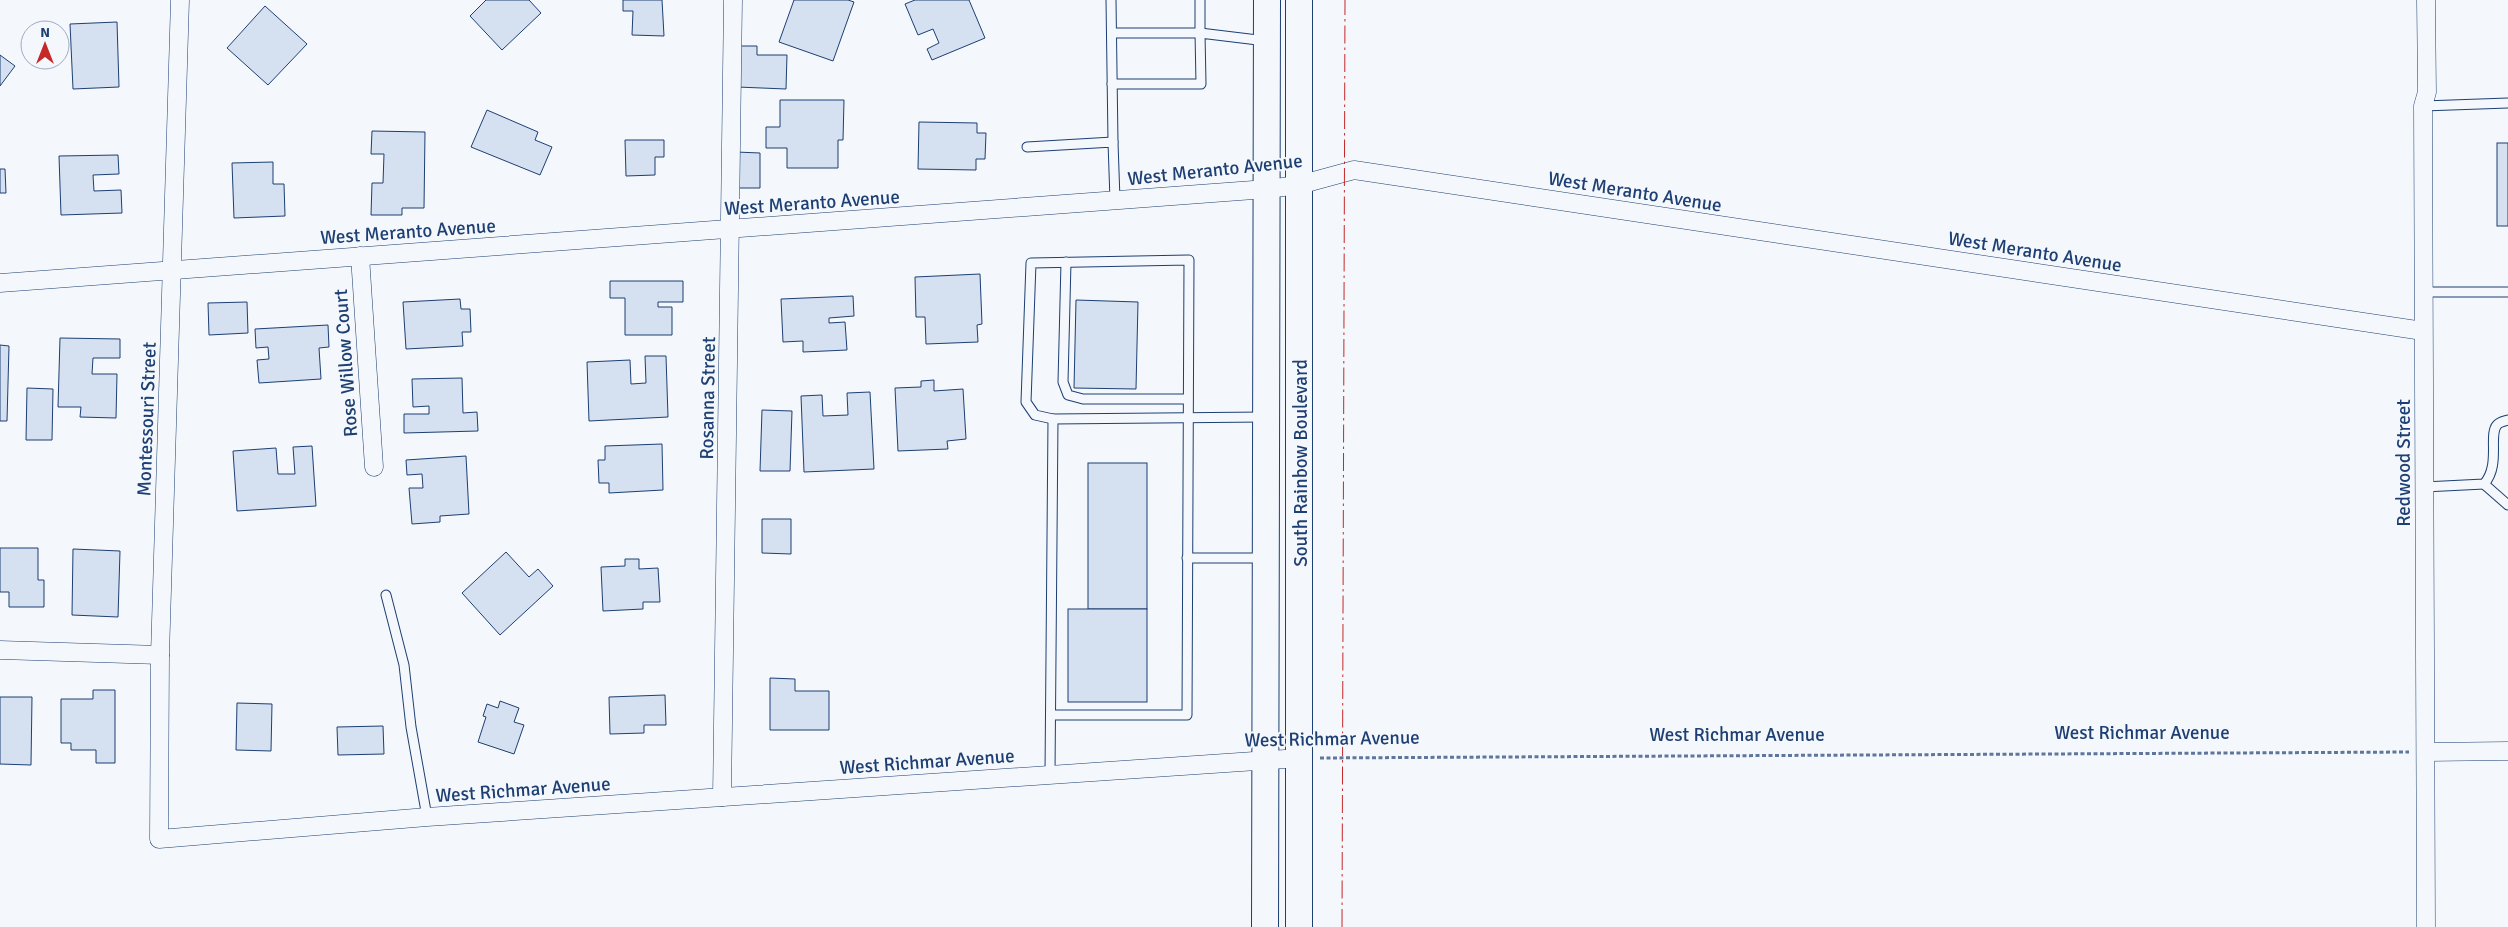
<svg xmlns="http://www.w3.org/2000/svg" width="2508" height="927" viewBox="0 0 2508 927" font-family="Signika,sans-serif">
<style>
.building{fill:#d5e0f0;stroke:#1d3f73}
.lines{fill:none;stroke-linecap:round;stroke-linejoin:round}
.lane-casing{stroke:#1d3f73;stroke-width:11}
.street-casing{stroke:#1d3f73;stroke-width:19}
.primary-casing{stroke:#1d3f73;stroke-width:28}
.path{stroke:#5e769c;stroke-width:3;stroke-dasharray:4 2.5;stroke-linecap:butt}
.lane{stroke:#f4f7fb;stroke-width:9}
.street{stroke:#f4f7fb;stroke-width:18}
.primary{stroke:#f4f7fb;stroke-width:26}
.power{stroke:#c62828;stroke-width:1;stroke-dasharray:18 4 2.5 4;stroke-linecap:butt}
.labels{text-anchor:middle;stroke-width:4;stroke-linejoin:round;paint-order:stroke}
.street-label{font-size:19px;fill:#1d3f73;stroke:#f4f7fb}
</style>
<rect width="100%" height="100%" fill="#f4f7fb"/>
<g class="building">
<path d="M486 0H529L541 13 502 50 470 16Z"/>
<path d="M623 0H662L664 36 632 35 633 11H623Z"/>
<path d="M794 0H848L854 2 833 61 779 42Z"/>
<path d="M915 0H969L985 38 932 60 927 49 939 43 933 29 918 35 905 4Z"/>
<path d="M265 6 307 44 268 85 227 48Z"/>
<path d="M117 22 119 87 73 89 70 24Z"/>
<path d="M738 46H757V55H787L786 89 737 87Z"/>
<path d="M0 55 15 66 0 86Z"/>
<path d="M780 100H844L843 140H838V168H787V148H766V127H780Z"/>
<path d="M487 110 538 132 535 140 552 147 540 175 471 147Z"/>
<path d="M919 122 977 123V133H986L985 159H976V170L918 169Z"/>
<path d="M372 131 425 132 424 208H402V215H371L372 183H383L384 154H371Z"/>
<path d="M625 140H664V157H655V175L626 176Z"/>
<rect x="2497" y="143" width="11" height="83"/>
<path d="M736 152 760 153V188H735Z"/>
<path d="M118 155 119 174 93 175 94 191 121 190 122 213 61 215 59 156Z"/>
<path d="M273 162V184H284L285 216 234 218 232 163Z"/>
<path d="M0 169H5L6 193H0Z"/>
<path d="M980 274 982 324 977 325 978 342 926 344 925 317H916L915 277Z"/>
<path d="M610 281H683V302H658V307H672V335H625V298H610Z"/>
<path d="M853 296 854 316 829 318V323L845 322 847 350 803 352V341L783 342 781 299Z"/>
<path d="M460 299 461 309H470L471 332H462L463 346 406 349 403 302Z"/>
<path d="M1076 300 1138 302 1136 389 1074 388Z"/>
<path d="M247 302 248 333 209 335 208 303Z"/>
<path d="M328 325 329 347 319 348 321 379 259 383 257 360 269 359 268 347 256 348 255 329Z"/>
<path d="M60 338 120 339V358H93L92 374H117L116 418 80 417 81 407H58Z"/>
<path d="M0 345 9 346 7 421H0Z"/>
<path d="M645 356H666L668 417 589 421 587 362 630 360 631 384 646 383Z"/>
<path d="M462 378 463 413 477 412 478 431 404 433V414H429V406L413 407 412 379Z"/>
<path d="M934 380V391L963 389 966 439 947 441 948 449 898 451 895 388 921 387V381Z"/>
<path d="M27 388 53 389 52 440H26Z"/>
<path d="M870 392 874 469 804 472 801 396 822 395 823 416 848 415 847 393Z"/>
<path d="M762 410 792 411 790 471H760Z"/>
<path d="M662 444 663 490 609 493V483H599L598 460H605V446Z"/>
<path d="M312 446 316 506 237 511 233 451 276 448 278 474H295L293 447Z"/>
<path d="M466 456 469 514 440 516V522L412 524 409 488H423L422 474 407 475 406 460Z"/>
<rect x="1088" y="463" width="59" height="146"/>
<path d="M762 519H791V554L762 553Z"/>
<path d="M0 548H38V580H44V607H9V592H0Z"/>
<path d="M73 549 120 551 118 617 72 615Z"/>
<path d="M506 552 529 577 538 569 553 586 500 635 462 593Z"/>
<path d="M625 559H639V569L658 568 660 602H643V609L603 611 601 567 625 566Z"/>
<rect x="1068" y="609" width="79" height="93"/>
<path d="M770 678 795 679V691H829V730H770Z"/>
<path d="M93 690H115V763H96V750H71V743H61V699H93Z"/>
<path d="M665 695 666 725H644V733L610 734 609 697Z"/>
<path d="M0 697H32L31 765 0 764Z"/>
<path d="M500 701 519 708 514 722 524 725 514 754 478 742 486 717 483 716 487 704 498 708Z"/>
<path d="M237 703 272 704 271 751 236 750Z"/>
<path d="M383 726 384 754 338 755 337 727Z"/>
</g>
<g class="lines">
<g class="lane-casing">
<g id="lane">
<path d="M1111 0 1113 142"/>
<path d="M1112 33H1200V0"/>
<path d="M1112 84H1201L1200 33 1266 41"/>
<path d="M2423 106 2508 103"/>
<path d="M1027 147 1113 142 1115 200"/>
<path d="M1066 262 1063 382 1068 395 1083 399H1188"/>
<path d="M2423 292H2508"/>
<path d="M2484 484 2508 505"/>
<path d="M2424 487 2484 484C2501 465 2488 435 2497 425 2499 422 2505 421 2508 420"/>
<path d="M1187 558H1265"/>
<path d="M386 595 404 665 411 727 427 817"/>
<path d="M1051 715H1187L1189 260 1031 263 1026 402 1035 415 1053 419"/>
<path d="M1050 774 1053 419 1264 417"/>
</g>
</g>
<g class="street-casing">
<g id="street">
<path d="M180 0 160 655 159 839 427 817 1300 758"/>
<path d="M360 256 374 467"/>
<path d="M0 283 1267 189 1299 185 1354 170 2423 331"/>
<path d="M0 650 160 655"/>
<path d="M2426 752 2508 751"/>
<path d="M722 797 733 0"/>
<path d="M2426 927 2423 106 2427 92 2426 0"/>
</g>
</g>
<g class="primary-casing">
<g id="primary">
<path d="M1265 927 1267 0"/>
<path d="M1299 927V0"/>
</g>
</g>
<path class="path" d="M1320 758 2409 752"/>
<use href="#lane" class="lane"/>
<use href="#street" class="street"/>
<use href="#primary" class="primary"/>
<path class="power" d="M1342 927 1345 0"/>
</g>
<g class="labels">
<g class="street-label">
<text transform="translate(1215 169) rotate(-6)" y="7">West Meranto Avenue</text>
<text transform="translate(1635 191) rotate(9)" y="7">West Meranto Avenue</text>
<text transform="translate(812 202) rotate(-4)" y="7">West Meranto Avenue</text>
<text transform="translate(408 231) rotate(-4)" y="7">West Meranto Avenue</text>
<text transform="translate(2035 251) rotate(9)" y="7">West Meranto Avenue</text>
<text transform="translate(345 363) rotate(-94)" y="7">Rose Willow Court</text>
<text transform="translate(707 398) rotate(-89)" y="7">Rosanna Street</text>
<text transform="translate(146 419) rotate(-88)" y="7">Montessouri Street</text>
<text transform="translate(1300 463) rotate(-90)" y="7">South Rainbow Boulevard</text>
<text transform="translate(2403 463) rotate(-90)" y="7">Redwood Street</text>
<text x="2142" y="739">West Richmar Avenue</text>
<text x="1737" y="741">West Richmar Avenue</text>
<text transform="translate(1332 738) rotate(-1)" y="7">West Richmar Avenue</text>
<text transform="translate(927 761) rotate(-4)" y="7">West Richmar Avenue</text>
<text transform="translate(523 789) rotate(-4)" y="7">West Richmar Avenue</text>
</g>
</g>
<g transform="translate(45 45)"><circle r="24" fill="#f4f7fb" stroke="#9eadc5"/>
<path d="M0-4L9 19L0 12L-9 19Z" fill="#c62828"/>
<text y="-8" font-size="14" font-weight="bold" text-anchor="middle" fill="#1d3f73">N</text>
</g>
</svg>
